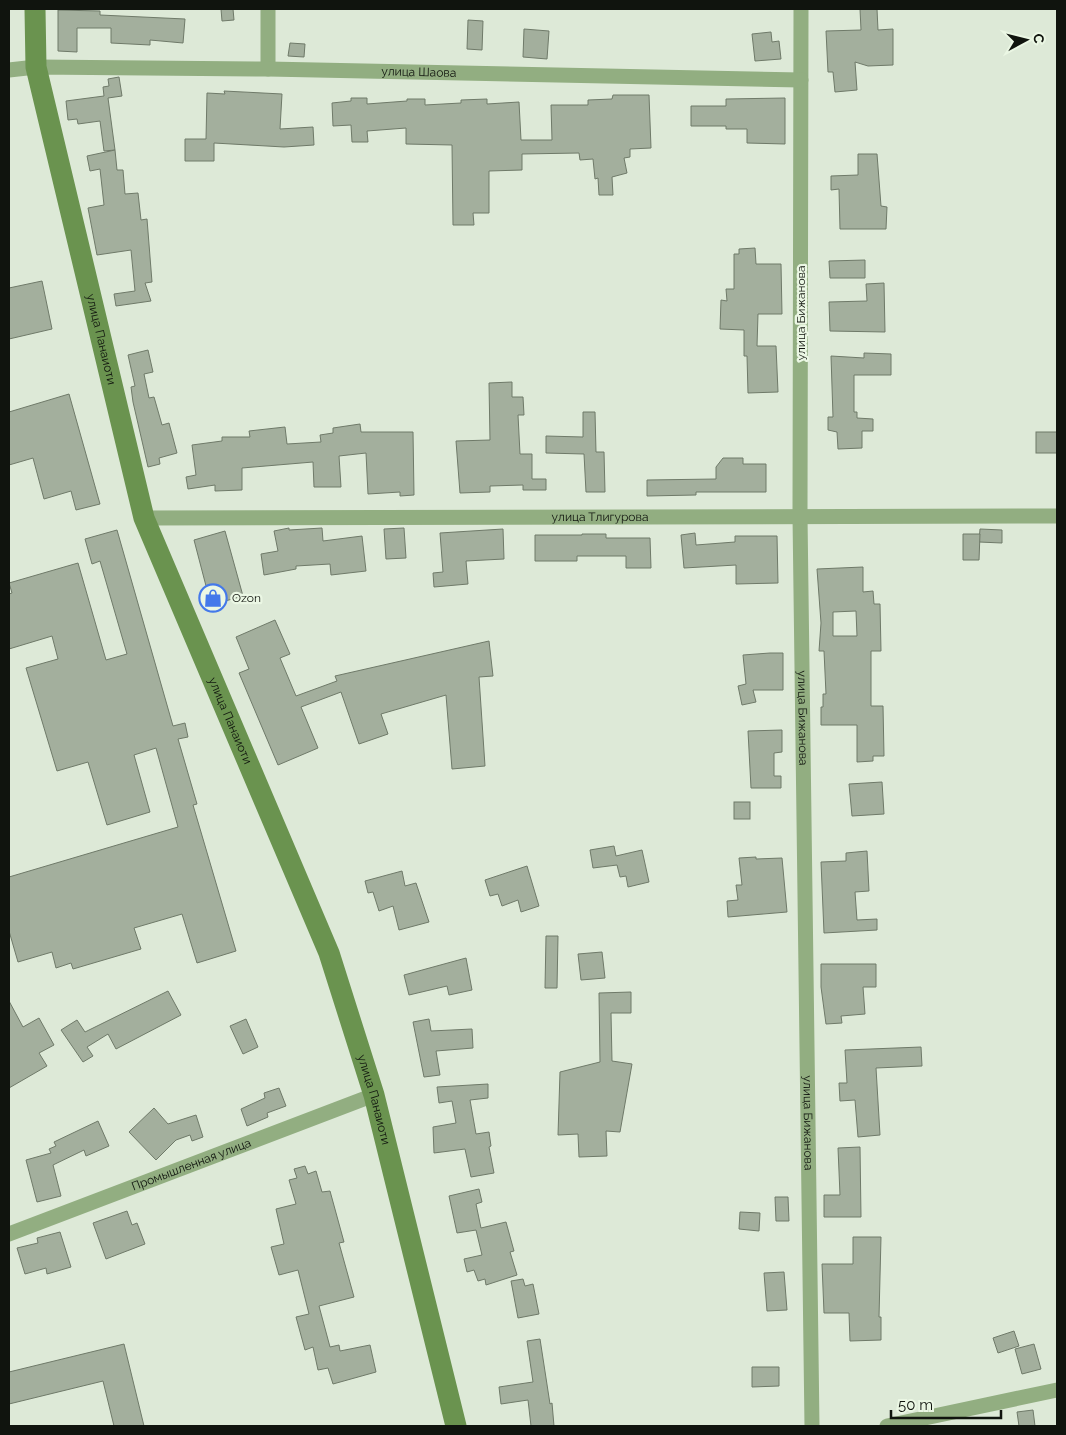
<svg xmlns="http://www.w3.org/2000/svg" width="1066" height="1435" viewBox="0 0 1066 1435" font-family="Raleway,sans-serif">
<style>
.building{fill:#a3af9d;stroke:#6f7a69;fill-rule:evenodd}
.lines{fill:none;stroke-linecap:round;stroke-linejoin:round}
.street{stroke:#92ae81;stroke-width:15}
.secondary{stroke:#6a934f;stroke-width:21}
.labels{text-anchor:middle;stroke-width:4.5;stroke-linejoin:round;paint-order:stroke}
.street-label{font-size:12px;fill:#10140e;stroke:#ebf7e4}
.poi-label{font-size:12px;fill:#10140e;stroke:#ebf7e4;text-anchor:start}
</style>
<rect width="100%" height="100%" fill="#dde9d7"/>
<g class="building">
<path d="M221 9H233L234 20 222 21Z"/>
<path d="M860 9H877L878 30 893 29V65L868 66 855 62 857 90 835 92 833 72H828L826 31 861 30Z"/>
<path d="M58 10 100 11V15L185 19 183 43 150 40V45L111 43V28H77V52L58 51Z"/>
<path d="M468 20 483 21 482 50 467 49Z"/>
<path d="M524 29 549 31 547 59 523 57Z"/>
<path d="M771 32 772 42 779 41 781 59 755 61 752 34Z"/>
<path d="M290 43 305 44 304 57 288 56Z"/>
<path d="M119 77 122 96 108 98 115 150 104 151 100 121 78 124 77 119 68 120 66 101 104 96 103 87 109 86 108 79Z"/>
<path d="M224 91 282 94 280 129 313 127 314 145 284 147 214 143V161H185V139H206L207 93 225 94Z"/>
<path d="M613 95H649L651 148 630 149V157L624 158 627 173 612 177 613 195H599L598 178 595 179 593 159 580 160 579 153 522 154V170L489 171V213H473L474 225H453L452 145 406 144V128L367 131 368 142H352L351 125 333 126 332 103 351 101V98H367V104L407 101V99H425V105L461 103V100L487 99V104L519 102 521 140H552L551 105H588V100L612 99Z"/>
<path d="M785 98V144L747 143V129H726V126H691V106H726V99Z"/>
<path d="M115 150 117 170H123L125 194 138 193 141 220 147 219 152 282 145 283 151 301 116 306 114 294 135 291 131 250 97 255 88 208 104 205 100 169 90 171 87 156Z"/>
<path d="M858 154H877L881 206 887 207 886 229H840L839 189 831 190V176L858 175Z"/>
<path d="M755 248 756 264H781L782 314H758L757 346H776L778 392 748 393 747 356H744V330L720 329 721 300 727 301 726 289H734V254H739V249Z"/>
<path d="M865 260V278H830L829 261Z"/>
<path d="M42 281 52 329 9 339V288Z"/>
<path d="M884 283 885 332 830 331 829 302 867 301 866 284Z"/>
<path d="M148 350 153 372 144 374 149 398 154 397 162 425 169 423 177 453 159 458 160 464 148 467 133 402 131 387 135 386 128 355Z"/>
<path d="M864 353 891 354V375H854V412H857V418L873 419V431H862V448L838 449 837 432 828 430V417H833L831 356 864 358Z"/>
<path d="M512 382V397H523L524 415H518L520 454H532V479H546V490H523V485L490 486V492L460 493 456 441 490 440 489 383Z"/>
<path d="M69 394 100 504 76 510 71 491 44 499 33 458 9 465V412Z"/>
<path d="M583 412H595L596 452H604L605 492H586L584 454 546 453V436L583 437Z"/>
<path d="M360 424 361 432H413L414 495 400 496V492L368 494 366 453 339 456 341 487H314L313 462 242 468V490L215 491V485L188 489 186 477 196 475 192 445 222 441V437H250L249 431 285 427 287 444 321 442 320 435 333 433V428Z"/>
<rect x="1036" y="432" width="21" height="21"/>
<path d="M723 458H743V464H766V492H696V495L647 496V480L716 479V467Z"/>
<path d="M289 528V530L322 528 323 541 362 536 366 571 331 575 330 564 296 566V569L264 575 261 554 278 551 274 531Z"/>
<path d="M404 528 406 558 386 559 384 529Z"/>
<path d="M503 529 504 559 466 561 468 584 434 587 433 573 443 572 440 533Z"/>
<path d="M980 529 1002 530V543L979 542Z"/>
<path d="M117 530 173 726 185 723 188 737 178 739 197 804 193 805 236 951 197 963 182 914 134 928 141 949 73 969 71 963 56 968 52 952 18 962 9 931V877L178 827 156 748 134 755 150 812 107 825 88 762 57 771 26 668 58 659 52 636 9 649V594L12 593 9 583 78 563 106 660 127 654 100 561 92 564 85 539Z"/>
<path d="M225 531 243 596 211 605 194 540Z"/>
<path d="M695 533 696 545 735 542V536H777L778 583 736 584V565L684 568 681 535Z"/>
<path d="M582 534H606V538H650L651 568H626V556H577V561H535V535H582Z"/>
<path d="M963 534H980L979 560H963Z"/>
<path d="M863 567V592L873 591 874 604H880L881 651H871V706H883L884 756H873V761L857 762V725H821V707H823V694H826L824 651H819L821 623 817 569ZM856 611 857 636H833V612Z"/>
<path d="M275 620 290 654 280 658 296 696 337 681 335 676 489 641 493 676 479 677 485 766 452 769 446 695 381 714 388 734 359 744 341 692 301 707 318 748 278 765 239 673 249 669 236 637Z"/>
<path d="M770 653H783V690H753L756 702 742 705 738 686 746 684 743 655Z"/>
<path d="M782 730V752L774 753V776H781V788H751L748 731Z"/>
<path d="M882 782 884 814 852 816 849 784Z"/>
<rect x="734" y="802" width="16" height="17"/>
<path d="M614 846 616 856 642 850 649 882 628 887 626 876 620 877 617 865 593 868 590 850Z"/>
<path d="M867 851 869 891 855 892 857 920 877 919V930L824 933 821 862 846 861V853Z"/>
<path d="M756 857V859L782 858 787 912 728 917 727 901 738 900 736 885H742L739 858Z"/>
<path d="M527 866 539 906 521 912 518 900 502 906 498 894 490 896 485 880Z"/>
<path d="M402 871 405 886 416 883 429 922 399 930 393 906 379 911 373 892 368 893 365 881Z"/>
<path d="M546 936H558L557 988H545Z"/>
<path d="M602 952 605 978 581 980 578 954Z"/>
<path d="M466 958 472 990 449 995 447 986 409 995 404 975Z"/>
<path d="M821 964H876V987H863L865 1014 841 1016 842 1023 826 1024 821 987Z"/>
<path d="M168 991 181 1015 116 1049 108 1034 87 1047 93 1056 83 1062 61 1030 77 1020 85 1032Z"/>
<path d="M631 992V1013H611L612 1061 632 1064 620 1132 606 1131 607 1156 579 1157 578 1134 558 1135 560 1072 600 1062 599 993Z"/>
<path d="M9 1001 23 1027 39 1018 54 1045 39 1053 47 1066 9 1088Z"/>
<path d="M246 1019 258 1047 243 1054 230 1026Z"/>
<path d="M429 1019 431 1031 472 1029 473 1048 436 1051 440 1075 424 1077 413 1022Z"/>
<path d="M921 1047 922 1066 876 1068 880 1135 858 1137 855 1100 840 1101 839 1083H847L845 1050Z"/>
<path d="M488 1084V1098L470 1100 476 1134 489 1132 491 1146 489 1147 494 1173 471 1177 465 1149 434 1153 433 1127 456 1123 452 1101 439 1103 437 1087Z"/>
<path d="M279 1088 286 1106 267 1113 268 1117 247 1126 241 1109 265 1098 264 1093Z"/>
<path d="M154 1108 168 1124 196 1115 203 1137 192 1141 190 1135 176 1140 156 1160 129 1132Z"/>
<path d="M98 1121 109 1146 86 1156 84 1150 53 1165 61 1196 37 1202 26 1160 51 1153 49 1149 56 1146 54 1142Z"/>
<path d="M860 1147 861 1217H824V1195H840L838 1148Z"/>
<path d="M305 1166 308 1174 316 1171 322 1192 330 1191 344 1242 339 1243 354 1297 319 1306 330 1347 339 1345 340 1351 370 1345 376 1372 333 1384 328 1368 318 1370 313 1347 305 1350 296 1317 309 1314 298 1270 279 1275 271 1247 284 1244 276 1209 296 1204 289 1180 297 1178 294 1169Z"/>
<path d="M479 1189 482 1202 476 1204 481 1228 506 1222 514 1251 510 1252 517 1275 486 1285 485 1279 478 1281 474 1270 467 1272 464 1259 482 1255 476 1230 457 1233 449 1196Z"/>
<path d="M775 1197H788L789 1221H776Z"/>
<path d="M127 1211 132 1225 137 1223 145 1244 106 1259 93 1223Z"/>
<path d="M740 1212 760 1213 759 1231 739 1229Z"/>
<path d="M60 1232 71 1267 47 1274 46 1268 25 1274 17 1248 38 1243 37 1238Z"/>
<path d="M853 1237H881L879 1317H881V1340L850 1341 849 1313H824L822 1264H853Z"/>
<path d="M784 1272 787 1310 767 1311 764 1273Z"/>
<path d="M523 1279 525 1286 533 1284 539 1314 518 1318 511 1281Z"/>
<path d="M1014 1331 1019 1346 998 1353 993 1338Z"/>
<path d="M540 1339 550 1404 552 1403 554 1426H531L528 1400 501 1404 499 1387 533 1382 527 1341Z"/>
<path d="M124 1344 144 1426H114L103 1381 9 1404V1372Z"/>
<path d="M1034 1344 1041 1369 1022 1374 1015 1349Z"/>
<path d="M752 1367H779V1386L752 1387Z"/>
<path d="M1033 1410 1035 1426H1019L1017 1412Z"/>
</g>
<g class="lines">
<g class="street">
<path d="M268 9V69"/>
<path id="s1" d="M801 9 800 516 812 1426"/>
<path id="s2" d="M9 70 36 67 268 69 801 80"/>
<path id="s3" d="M144 518 1057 516"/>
<path id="s4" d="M9 1234 374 1095"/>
<path d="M887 1426 1057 1390"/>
</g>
<path class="secondary" id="s5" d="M35 9 36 67 144 518 329 953 374 1095 456 1426"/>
</g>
<defs>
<g id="shop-ring" transform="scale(1.4375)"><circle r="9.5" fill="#ebf7e4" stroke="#4479ea" stroke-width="1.5"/><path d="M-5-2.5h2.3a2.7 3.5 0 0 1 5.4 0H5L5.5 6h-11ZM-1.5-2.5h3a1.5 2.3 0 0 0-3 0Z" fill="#4479ea"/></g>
</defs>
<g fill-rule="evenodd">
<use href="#shop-ring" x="213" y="598"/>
</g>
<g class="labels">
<g class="street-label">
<text dy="4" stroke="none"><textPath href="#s2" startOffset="410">улица Шаова</textPath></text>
<text transform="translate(801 313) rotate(-90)" y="4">улица Бижанова</text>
<text dy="4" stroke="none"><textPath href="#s5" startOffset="338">улица Панаиоти</textPath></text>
<text dy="4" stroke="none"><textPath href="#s3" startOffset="456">улица Тлигурова</textPath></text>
<text dy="4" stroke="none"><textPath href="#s1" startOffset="709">улица Бижанова</textPath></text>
<text dy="4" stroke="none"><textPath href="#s5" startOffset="742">улица Панаиоти</textPath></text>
<text dy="4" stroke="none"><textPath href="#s5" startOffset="1148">улица Панаиоти</textPath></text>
<text dy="4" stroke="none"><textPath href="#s1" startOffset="1114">улица Бижанова</textPath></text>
<text dy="4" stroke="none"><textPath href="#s4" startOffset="195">Промышленная улица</textPath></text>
</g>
<g class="poi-label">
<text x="232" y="602">Ozon</text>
</g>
</g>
<rect width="1066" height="1435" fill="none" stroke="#10140e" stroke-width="20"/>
<g transform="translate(1026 40) rotate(83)" stroke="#ebf7e4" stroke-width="4" paint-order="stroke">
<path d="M0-4L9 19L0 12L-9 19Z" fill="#10140e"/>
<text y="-8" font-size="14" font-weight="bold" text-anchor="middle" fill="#10140e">С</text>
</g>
<path d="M891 1410v8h110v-8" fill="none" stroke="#10140e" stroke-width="2.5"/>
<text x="898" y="1410" font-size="15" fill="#10140e" stroke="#ebf7e4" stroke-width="4" paint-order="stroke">50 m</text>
</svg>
